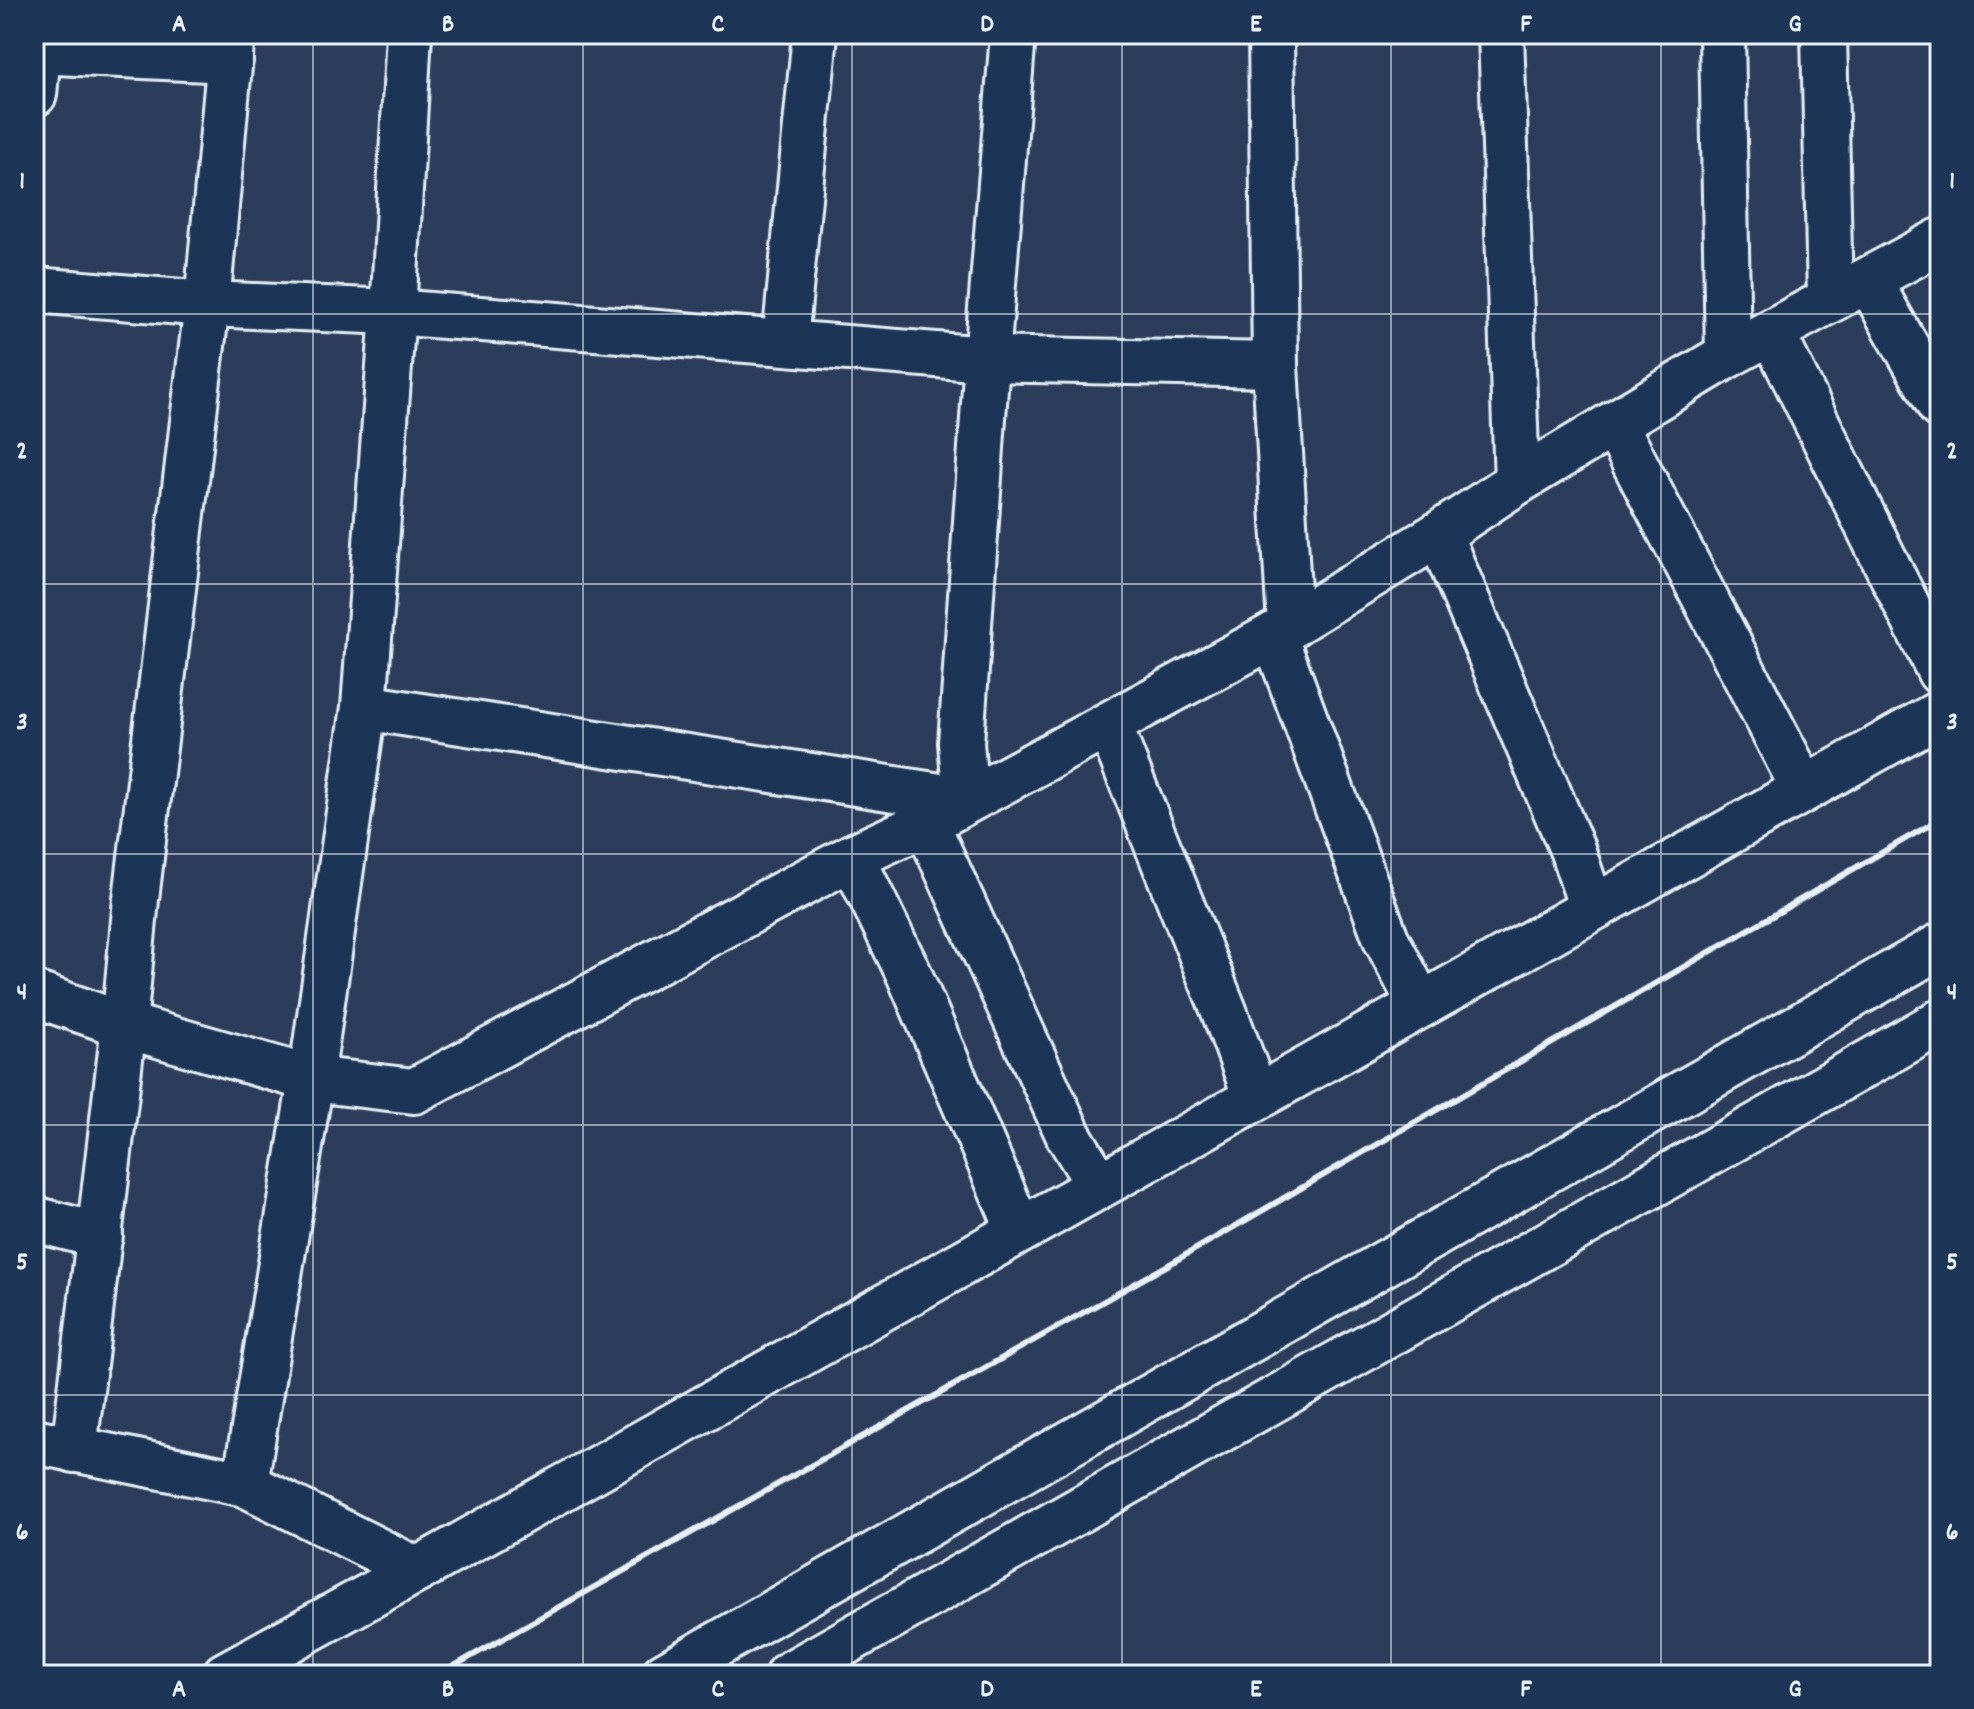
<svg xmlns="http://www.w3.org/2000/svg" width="1974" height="1709" viewBox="0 0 1974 1709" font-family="Dekko,sans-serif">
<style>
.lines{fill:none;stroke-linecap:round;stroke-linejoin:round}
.minor-casing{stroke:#e8f1f8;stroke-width:50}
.major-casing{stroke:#e8f1f8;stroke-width:50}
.minor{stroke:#1d3557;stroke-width:44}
.major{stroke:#1d3557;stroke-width:44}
.rail{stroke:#e8f1f8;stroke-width:6}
.grid{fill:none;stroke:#e8f1f8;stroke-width:2;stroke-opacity:0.55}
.neatline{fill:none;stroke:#e8f1f8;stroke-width:3}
.grid-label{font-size:26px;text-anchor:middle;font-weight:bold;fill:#e8f1f8}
</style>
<rect width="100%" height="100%" fill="#2b3d5b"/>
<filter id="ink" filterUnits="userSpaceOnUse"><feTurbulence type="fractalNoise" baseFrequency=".0125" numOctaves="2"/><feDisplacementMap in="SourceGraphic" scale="16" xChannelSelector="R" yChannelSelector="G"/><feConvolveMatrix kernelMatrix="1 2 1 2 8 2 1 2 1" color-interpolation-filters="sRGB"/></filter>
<g filter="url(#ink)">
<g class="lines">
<g class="minor-casing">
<g id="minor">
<path d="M1271 34 1275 365 1290 626"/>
<path d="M1501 34 1517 482"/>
<path d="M1722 34 1728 355"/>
<path d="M1824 34 1830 299"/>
<path d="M34 51 230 60"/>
<path d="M34 94 40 34"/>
<path d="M1869 281 1940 406"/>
<path d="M34 290 207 304 393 312 987 359 1275 365"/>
<path d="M1772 332 1940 672"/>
<path d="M785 341 815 34"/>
<path d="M1615 425 1804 789"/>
<path d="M1439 534 1572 849 1592 908"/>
<path d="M1274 635 1386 939 1420 1004"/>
<path d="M364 707 966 800 961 743 987 359 1013 34"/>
<path d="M1109 725 1224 1011 1256 1097"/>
<path d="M926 823 1069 1136 1099 1185"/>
<path d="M852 857 909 974 1019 1230"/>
<path d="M34 994 124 1025 311 1079 414 1091 852 857 926 823 1274 635 1439 534 1517 482 1728 355 1940 241"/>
<path d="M34 1219 100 1236"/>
<path d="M34 1441 245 1484 417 1570"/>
<path d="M74 1450 124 1025 136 899 207 304 232 34"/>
<path d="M245 1484 311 1079 364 707 393 312 409 34"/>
<path d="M225 1675 417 1570 1940 713"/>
</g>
</g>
<g class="major-casing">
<g id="major">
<path d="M664 1675 1940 946"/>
<path d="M788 1675 1940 1022"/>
</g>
</g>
<use href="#minor" class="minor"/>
<use href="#major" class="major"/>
<path class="rail" d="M438 1675 1168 1265 1940 819"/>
</g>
</g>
<path class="grid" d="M313 34V1675M583 34V1675M852 34V1675M1122 34V1675M1391 34V1675M1661 34V1675M34 314H1940M34 584H1940M34 854H1940M34 1125H1940M34 1395H1940"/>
<rect width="1974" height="1709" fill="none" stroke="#1d3557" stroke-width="88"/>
<rect x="44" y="44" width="1886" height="1621" class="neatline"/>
<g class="grid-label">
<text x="179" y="31">A</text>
<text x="448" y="31">B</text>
<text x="718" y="31">C</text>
<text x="987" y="31">D</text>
<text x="1256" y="31">E</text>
<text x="1526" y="31">F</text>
<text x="1795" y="31">G</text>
<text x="22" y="188">1</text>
<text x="1952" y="188">1</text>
<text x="22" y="458">2</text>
<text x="1952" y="458">2</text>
<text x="22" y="729">3</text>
<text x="1952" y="729">3</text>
<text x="22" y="999">4</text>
<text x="1952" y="999">4</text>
<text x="22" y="1269">5</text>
<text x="1952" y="1269">5</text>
<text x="22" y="1539">6</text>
<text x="1952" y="1539">6</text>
<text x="179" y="1696">A</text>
<text x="448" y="1696">B</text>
<text x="718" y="1696">C</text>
<text x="987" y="1696">D</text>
<text x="1256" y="1696">E</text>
<text x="1526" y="1696">F</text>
<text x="1795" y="1696">G</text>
</g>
</svg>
